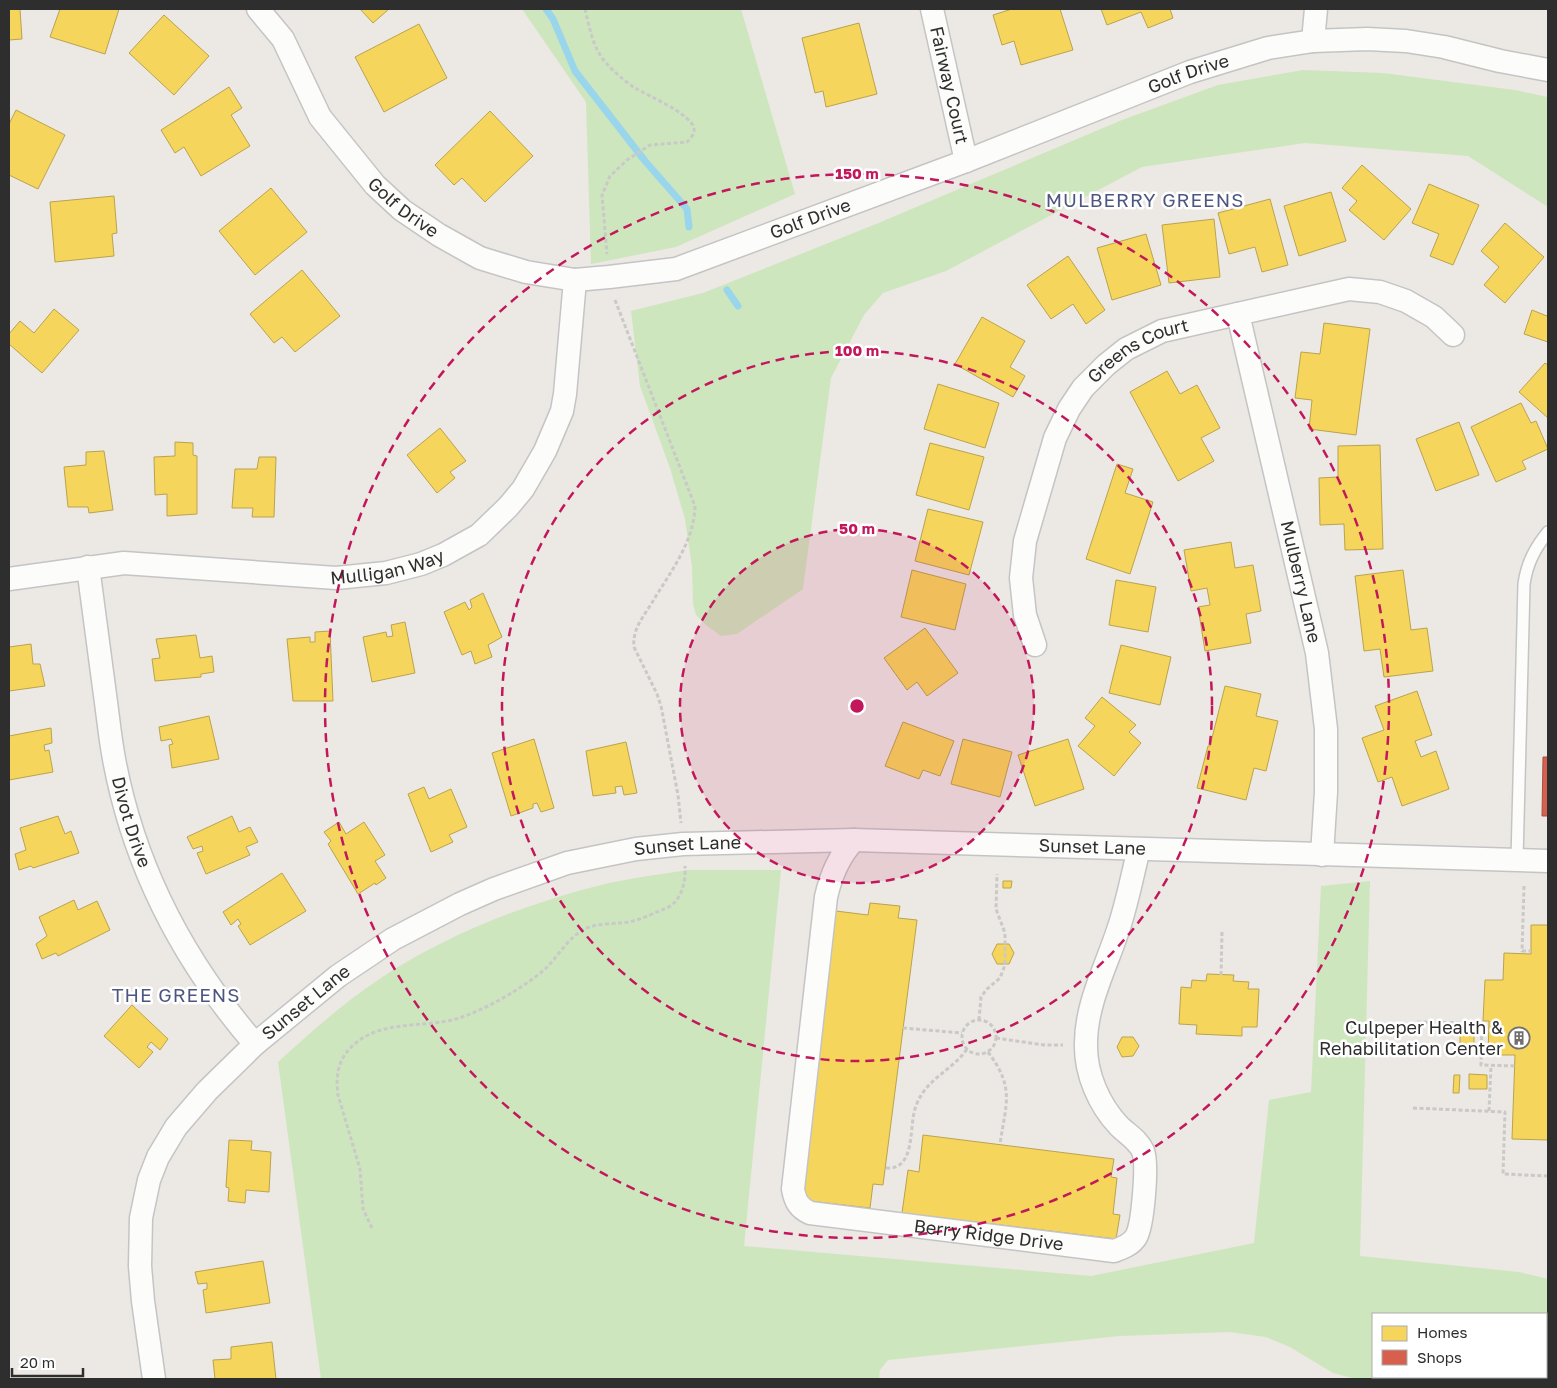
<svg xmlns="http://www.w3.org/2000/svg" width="1557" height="1388" viewBox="0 0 1557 1388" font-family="'Golos Text',sans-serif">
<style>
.green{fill:#cee6be;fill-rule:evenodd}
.homes{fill:#f6d55c;stroke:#baa34e}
.shops{fill:#d6604d;stroke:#a45144}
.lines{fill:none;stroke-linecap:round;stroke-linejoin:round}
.stream{stroke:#99d6ec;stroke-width:7}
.lane-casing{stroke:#c5c4c5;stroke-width:14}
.street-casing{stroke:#c5c4c5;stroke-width:25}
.path{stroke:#c9c9c8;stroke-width:3;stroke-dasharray:4 2.5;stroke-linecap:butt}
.lane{stroke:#fcfcfb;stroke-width:11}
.street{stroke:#fcfcfb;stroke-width:22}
.ring{fill:none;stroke:#c2185b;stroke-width:2.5;stroke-dasharray:9 6}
.labels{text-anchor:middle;stroke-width:5;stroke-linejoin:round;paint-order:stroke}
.street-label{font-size:18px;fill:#2e2e2e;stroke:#fff}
.poi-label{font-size:18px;fill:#2e2e2e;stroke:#fff;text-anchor:end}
.neighbourhood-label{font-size:19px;letter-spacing:1px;fill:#4d5680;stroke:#fff}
.centre{fill:#c2185b;stroke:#fff;stroke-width:2.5}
.ring-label{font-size:15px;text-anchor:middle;font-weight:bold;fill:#c2185b;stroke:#fff;stroke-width:5;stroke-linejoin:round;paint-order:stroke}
</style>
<rect width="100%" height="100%" fill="#ece8e4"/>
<g class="green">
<path d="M522 9H741L795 194 676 247 591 264 586 102Z"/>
<path d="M1303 70 1383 73 1515 90 1548 97V207L1468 156 1305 143 1142 167 946 271 883 293 864 315 831 378 803 589 737 634 721 636 706 625 696 615 693 604 692 567 685 519 670 468 640 386 631 311 703 293 876 224 1122 120 1218 85Z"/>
<path d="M687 870H781L744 1246 1091 1276 1254 1243 1269 1100 1311 1092 1321 886 1370 881 1360 1256 1519 1272 1548 1279V1379H1356L1333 1373 1290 1347 1266 1337 1229 1332 1120 1336 888 1360 880 1370 879 1379H321L278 1062C310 1033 342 1004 378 980 443 936 525 904 601 885 629 878 658 875 687 870ZM1546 1314V1377H1373V1314Z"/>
</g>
<g class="homes">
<path d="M9 9H20L22 39 9 40Z"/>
<path d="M60 9H119L105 54 50 37Z"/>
<path d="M360 9H389L373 23Z"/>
<path d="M1012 9H1060L1073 50 1021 65 1014 41 1002 45 993 15Z"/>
<path d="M1101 9H1170L1173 18 1148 28 1141 12 1107 25Z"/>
<path d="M164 15 209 56 174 95 129 53Z"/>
<path d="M859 23 877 94 826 107 823 91 815 93 802 38Z"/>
<path d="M419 24 447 78 384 112 355 57Z"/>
<path d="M229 87 242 108 231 115 250 146 201 176 184 147 175 153 161 130Z"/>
<path d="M16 110 65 135 38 189 9 175V124Z"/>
<path d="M490 111 533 156 485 202 462 178 454 185 435 165Z"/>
<path d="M1362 165 1411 209 1384 240 1349 210 1357 201 1342 188Z"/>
<path d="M1429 184 1479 205 1453 265 1430 256 1439 234 1412 223Z"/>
<path d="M271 188 307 232 255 275 219 231Z"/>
<path d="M1331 192 1346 241 1299 256 1284 206Z"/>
<path d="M114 196 117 233 112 234 114 256 55 262 50 202Z"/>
<path d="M1270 199 1288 265 1262 272 1255 247 1229 254 1218 213Z"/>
<path d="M1214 219 1220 277 1169 283 1162 225Z"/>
<path d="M1505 223 1544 257 1505 303 1484 285 1499 267 1481 251Z"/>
<path d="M1146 234 1161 285 1112 300 1097 248Z"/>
<path d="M1068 256 1105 310 1086 324 1073 304 1051 319 1027 285Z"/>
<path d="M302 270 340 316 295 352 282 337 274 343 250 314Z"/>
<path d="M54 309 79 330 42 373 9 344V334L20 321 34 333Z"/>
<path d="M1532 310 1547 316 1548 313V342L1524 334Z"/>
<path d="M982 317 1025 341 1010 367 1025 376 1013 397 955 364Z"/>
<path d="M1324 323 1370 329 1356 435 1309 429 1312 400 1295 398 1301 352 1320 354Z"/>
<path d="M1545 363 1548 365V418L1519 392Z"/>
<path d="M1167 371 1180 394 1197 385 1220 428 1201 438 1214 461 1178 481 1130 392Z"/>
<path d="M938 384 999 403 985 448 924 429Z"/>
<path d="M1521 403 1531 423 1536 421 1548 449 1522 461 1526 469 1496 482 1471 427Z"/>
<path d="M1459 422 1479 475 1436 491 1416 439Z"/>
<path d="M440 428 466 461 450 472 455 478 437 493 407 455Z"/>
<path d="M175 442 193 443V455L197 456V514L167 516V494L155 495 154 457 175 456Z"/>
<path d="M930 443 984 457 969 510 916 495Z"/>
<path d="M1380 445 1383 549 1345 550 1344 524 1320 525 1319 478 1338 477V446Z"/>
<path d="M104 451 113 510 89 513 88 507H68L64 467 86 465V452Z"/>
<path d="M259 457H276L274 517H252L253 508H232L235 469H257Z"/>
<path d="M1117 464 1133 469 1125 493 1153 502 1130 574 1086 559Z"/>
<path d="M928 509 983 522 969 575 915 561Z"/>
<path d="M1231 542 1235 568 1253 565 1261 611 1246 614 1251 643 1205 651 1198 607 1210 605 1207 588 1191 591 1184 550Z"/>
<path d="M912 570 966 584 955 630 901 617Z"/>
<path d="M1403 570 1411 630 1427 628 1433 671 1384 677 1380 649 1364 651 1355 576Z"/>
<path d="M1116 580 1156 587 1148 632 1109 625Z"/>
<path d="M483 593 502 637 488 645 492 657 475 664 471 651 462 655 444 612 465 602 469 610 472 607 470 600Z"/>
<path d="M405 622 415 673 372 682 363 637 386 632 387 637 393 636 391 625Z"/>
<path d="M925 628 958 673 927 696 917 682 907 690 884 658Z"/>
<path d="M330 631 333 701H293L287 639 310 637V642H315V632Z"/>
<path d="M196 635 200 658 212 656 214 672 201 674V677L155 681 152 659 160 658 156 639Z"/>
<path d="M31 644 33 664H40L45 686 9 691V647Z"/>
<path d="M1121 645 1171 657 1160 705 1109 693Z"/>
<path d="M1225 686 1261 694 1256 716 1278 721 1266 771 1254 768 1246 800 1197 788 1208 746H1210Z"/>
<path d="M1417 691 1432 735 1415 741 1421 757 1436 751 1449 789 1402 806 1392 777 1378 782 1362 738 1384 730 1375 706Z"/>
<path d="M1102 697 1136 725 1129 732 1141 743 1114 776 1078 746 1095 726 1085 718Z"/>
<path d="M209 716 219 759 172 768 169 745 173 744 171 739 161 741 159 727Z"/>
<path d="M903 722 954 741 940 776 923 770 919 779 885 766Z"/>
<path d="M51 728 52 743 44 745 45 751 49 750 53 772 9 780V736Z"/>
<path d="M534 739 554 808 541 812 537 803 533 804V808L511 816 492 753Z"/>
<path d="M963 739 1012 752 1000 797 951 784Z"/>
<path d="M1068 739 1084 789 1035 806 1018 755Z"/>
<path d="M626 742 637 793 624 795 622 786 615 787 616 793 593 796 586 751Z"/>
<path d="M424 787 429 799 451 789 467 827 449 835 453 842 431 852 408 794Z"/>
<path d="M58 816 65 834 71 831 79 853 33 868 31 866 19 870 15 854 26 850 20 828Z"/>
<path d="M232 816 239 832 250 827 258 842 246 847 250 855 206 874 197 853 203 851 202 846 193 849 187 837Z"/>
<path d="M339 822 346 834 364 822 385 855 375 861 386 878 376 885 375 883 358 894 328 844 331 841 324 832Z"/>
<path d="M282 873 306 911 250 945 238 926 241 924 238 919 231 925 223 912Z"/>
<path d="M1003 881H1012L1011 888H1003Z"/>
<path d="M74 900 78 910 97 901 110 930 58 956 56 953 42 959 36 944 47 936 39 917Z"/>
<path d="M870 903 900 906 898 918 917 920 883 1185 873 1184 870 1208 800 1200 836 911 868 915Z"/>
<path d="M1531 925H1548V1140L1512 1139 1515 1055H1488L1489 1021H1483L1485 980H1503L1504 953 1531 954Z"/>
<path d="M997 944H1009L1014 953 1009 964H997L992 954Z"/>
<path d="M1207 974 1234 975 1233 981 1249 982 1248 989H1259L1257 1027H1242V1036L1196 1034 1197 1025 1179 1024 1181 987 1191 988 1192 980 1206 981Z"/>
<path d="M132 1005 168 1039 160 1050 151 1042 147 1047 153 1052 139 1068 104 1036Z"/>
<rect x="1460" y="1034" width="14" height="17"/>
<path d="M1122 1037H1133L1139 1046 1133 1056 1122 1057 1117 1047Z"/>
<path d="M1469 1074 1487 1075V1089H1469Z"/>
<path d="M1454 1075H1460L1459 1093H1453Z"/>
<path d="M923 1135 1114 1159 1111 1177 1117 1178 1113 1214 1120 1215 1116 1239 902 1213 908 1170 919 1172Z"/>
<path d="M229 1140 252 1141 251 1150 271 1152 269 1192 246 1190 245 1203 228 1201 229 1188 226 1187Z"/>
<path d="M263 1261 270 1303 206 1313 203 1290 207 1289V1283L198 1284 195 1272Z"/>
<path d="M272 1342 276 1379H215L213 1360 231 1359V1347Z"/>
</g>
<path class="shops" d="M1543 757H1548V816H1542Z"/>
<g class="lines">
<g class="stream">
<path d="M546 9 553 19 575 71 645 161 687 209 689 227"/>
<path d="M727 290 738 306"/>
</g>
<g class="lane-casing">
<path id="lane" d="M1517 860 1524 584C1527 563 1535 548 1548 532"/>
</g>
<g class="street-casing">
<g id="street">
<path id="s1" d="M258 9 283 39 320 117 375 185 402 210 439 235 480 258 526 272 575 280 609 277 676 269 966 161 1190 72 1268 48 1313 41 1367 39 1406 41 1444 47 1500 61 1548 70"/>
<path id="s2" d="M932 9 966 161"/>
<path d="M1313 41 1316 9"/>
<path id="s3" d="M1238 314 1317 653 1326 729V792L1322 855"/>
<path id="s4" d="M88 567C94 610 99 652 105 695 108 716 110 738 114 759 134 867 184 962 255 1044"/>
<path id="s5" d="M9 579 124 563 336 578 386 573 421 564 443 555 479 535 508 507 523 489 545 451 562 411 565 394 575 280"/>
<path id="s6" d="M1035 645 1025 615 1021 578 1025 541 1055 438 1069 409 1083 388 1106 365 1126 349 1162 331 1349 289 1380 292 1406 301 1434 317 1453 335"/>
<path id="s7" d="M854 840C839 856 831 875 826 897L793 1189C795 1201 799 1208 810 1213L1114 1251C1122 1248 1131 1245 1136 1237 1143 1225 1148 1164 1143 1151 1138 1140 1127 1134 1119 1126 1099 1105 1085 1073 1086 1043 1086 1004 1106 967 1118 930 1127 904 1132 876 1139 849"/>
<path id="s8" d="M154 1379 143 1301 140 1266 141 1218 149 1180 158 1157 176 1127 207 1091 255 1044 338 976 393 939 460 904 494 889 567 863 636 849 683 844 854 840 1548 861"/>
</g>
</g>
<g class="path">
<path d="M585 9C590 29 593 50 608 65 615 73 626 82 635 88 647 95 693 115 694 129 695 134 690 139 687 142L650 145 627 160 610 176 602 195 607 254"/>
<path d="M615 300 695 506C694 542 671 571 653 601 644 616 632 629 634 647L657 694 661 706 678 795 681 823"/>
<path d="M1524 886 1522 951H1531"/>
<path d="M1221 975 1222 932"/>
<path d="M979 1020 981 997 987 989 1000 978 1005 965V933L996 909 997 874"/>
<circle cx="979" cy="1037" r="17"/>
<path d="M1417 1022 1482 1023 1481 1065 1515 1066"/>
<path d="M903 1028 962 1033"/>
<path d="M996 1038 1044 1045H1063"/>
<path d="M988 1052C1015 1088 1006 1103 1000 1144"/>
<path d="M1413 1108 1505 1112 1503 1174 1548 1176"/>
<path d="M1489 1111 1491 1066"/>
<path d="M886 1168C917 1170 908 1126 916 1106 926 1078 951 1072 967 1049"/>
<path d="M372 1228 363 1209 360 1169 338 1095C335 1073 339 1056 357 1042 385 1020 424 1028 456 1019 485 1010 522 989 545 969 558 957 568 937 585 929 595 923 617 924 629 922 643 919 656 912 669 907 682 899 686 881 685 866"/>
</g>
<use href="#lane" class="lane"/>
<use href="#street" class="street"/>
</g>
<circle cx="857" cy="706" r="177" fill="#c2185b" fill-opacity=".12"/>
<g class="ring">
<circle cx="857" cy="706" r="177"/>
<circle cx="857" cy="706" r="355"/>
<circle cx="857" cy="706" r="532"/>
</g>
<defs>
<g id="building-ring" transform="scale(1.125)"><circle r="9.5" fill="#fff" stroke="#706f6e" stroke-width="1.5"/><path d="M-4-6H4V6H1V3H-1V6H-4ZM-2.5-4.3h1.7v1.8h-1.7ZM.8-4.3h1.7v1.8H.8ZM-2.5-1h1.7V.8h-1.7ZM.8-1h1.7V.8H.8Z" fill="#706f6e"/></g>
</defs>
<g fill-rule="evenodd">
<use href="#building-ring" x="1519" y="1038"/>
</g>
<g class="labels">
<g class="street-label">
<text dy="6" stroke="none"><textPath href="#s1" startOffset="1089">Golf Drive</textPath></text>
<text dy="6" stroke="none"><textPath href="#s2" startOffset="78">Fairway Court</textPath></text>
<text dy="6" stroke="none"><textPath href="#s1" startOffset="249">Golf Drive</textPath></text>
<text dy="6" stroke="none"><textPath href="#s1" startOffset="684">Golf Drive</textPath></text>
<text dy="6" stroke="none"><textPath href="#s6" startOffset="339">Greens Court</textPath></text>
<text dy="6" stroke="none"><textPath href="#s5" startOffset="381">Mulligan Way</textPath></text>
<text dy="6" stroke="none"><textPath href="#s3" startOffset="275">Mulberry Lane</textPath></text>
<text dy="6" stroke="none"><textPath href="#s4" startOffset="259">Divot Drive</textPath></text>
<text dy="6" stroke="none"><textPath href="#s8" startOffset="861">Sunset Lane</textPath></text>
<text dy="6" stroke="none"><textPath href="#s8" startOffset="1266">Sunset Lane</textPath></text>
<text dy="6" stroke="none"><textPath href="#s8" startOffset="441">Sunset Lane</textPath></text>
<text dy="6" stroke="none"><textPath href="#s7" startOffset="569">Berry Ridge Drive</textPath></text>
</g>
<g class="poi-label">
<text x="1503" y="1034">Culpeper Health &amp;<tspan x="1503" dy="21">Rehabilitation Center</tspan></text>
</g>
<g class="neighbourhood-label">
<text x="1145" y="207">MULBERRY GREENS</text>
<text x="176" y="1002">THE GREENS</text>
</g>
</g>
<circle cx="857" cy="706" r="8" class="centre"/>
<g class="ring-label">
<text x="857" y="179">150 m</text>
<text x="857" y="356">100 m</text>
<text x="857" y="534">50 m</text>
</g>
<rect width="1557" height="1388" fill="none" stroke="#2e2e2e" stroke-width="20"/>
<rect x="1372" y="1313" width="175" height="65" fill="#ffffff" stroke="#ababab"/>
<rect x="1382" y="1326" width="25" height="15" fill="#f6d55c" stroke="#ababab"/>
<text x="1417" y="1338" font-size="15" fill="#2e2e2e">Homes</text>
<rect x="1382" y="1350" width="25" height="15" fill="#d6604d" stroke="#ababab"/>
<text x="1417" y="1363" font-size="15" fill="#2e2e2e">Shops</text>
<path d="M12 1368v8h71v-8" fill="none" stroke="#2e2e2e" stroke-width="2.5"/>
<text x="20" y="1368" font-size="15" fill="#2e2e2e" stroke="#ffffff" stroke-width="4" paint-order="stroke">20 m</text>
</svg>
